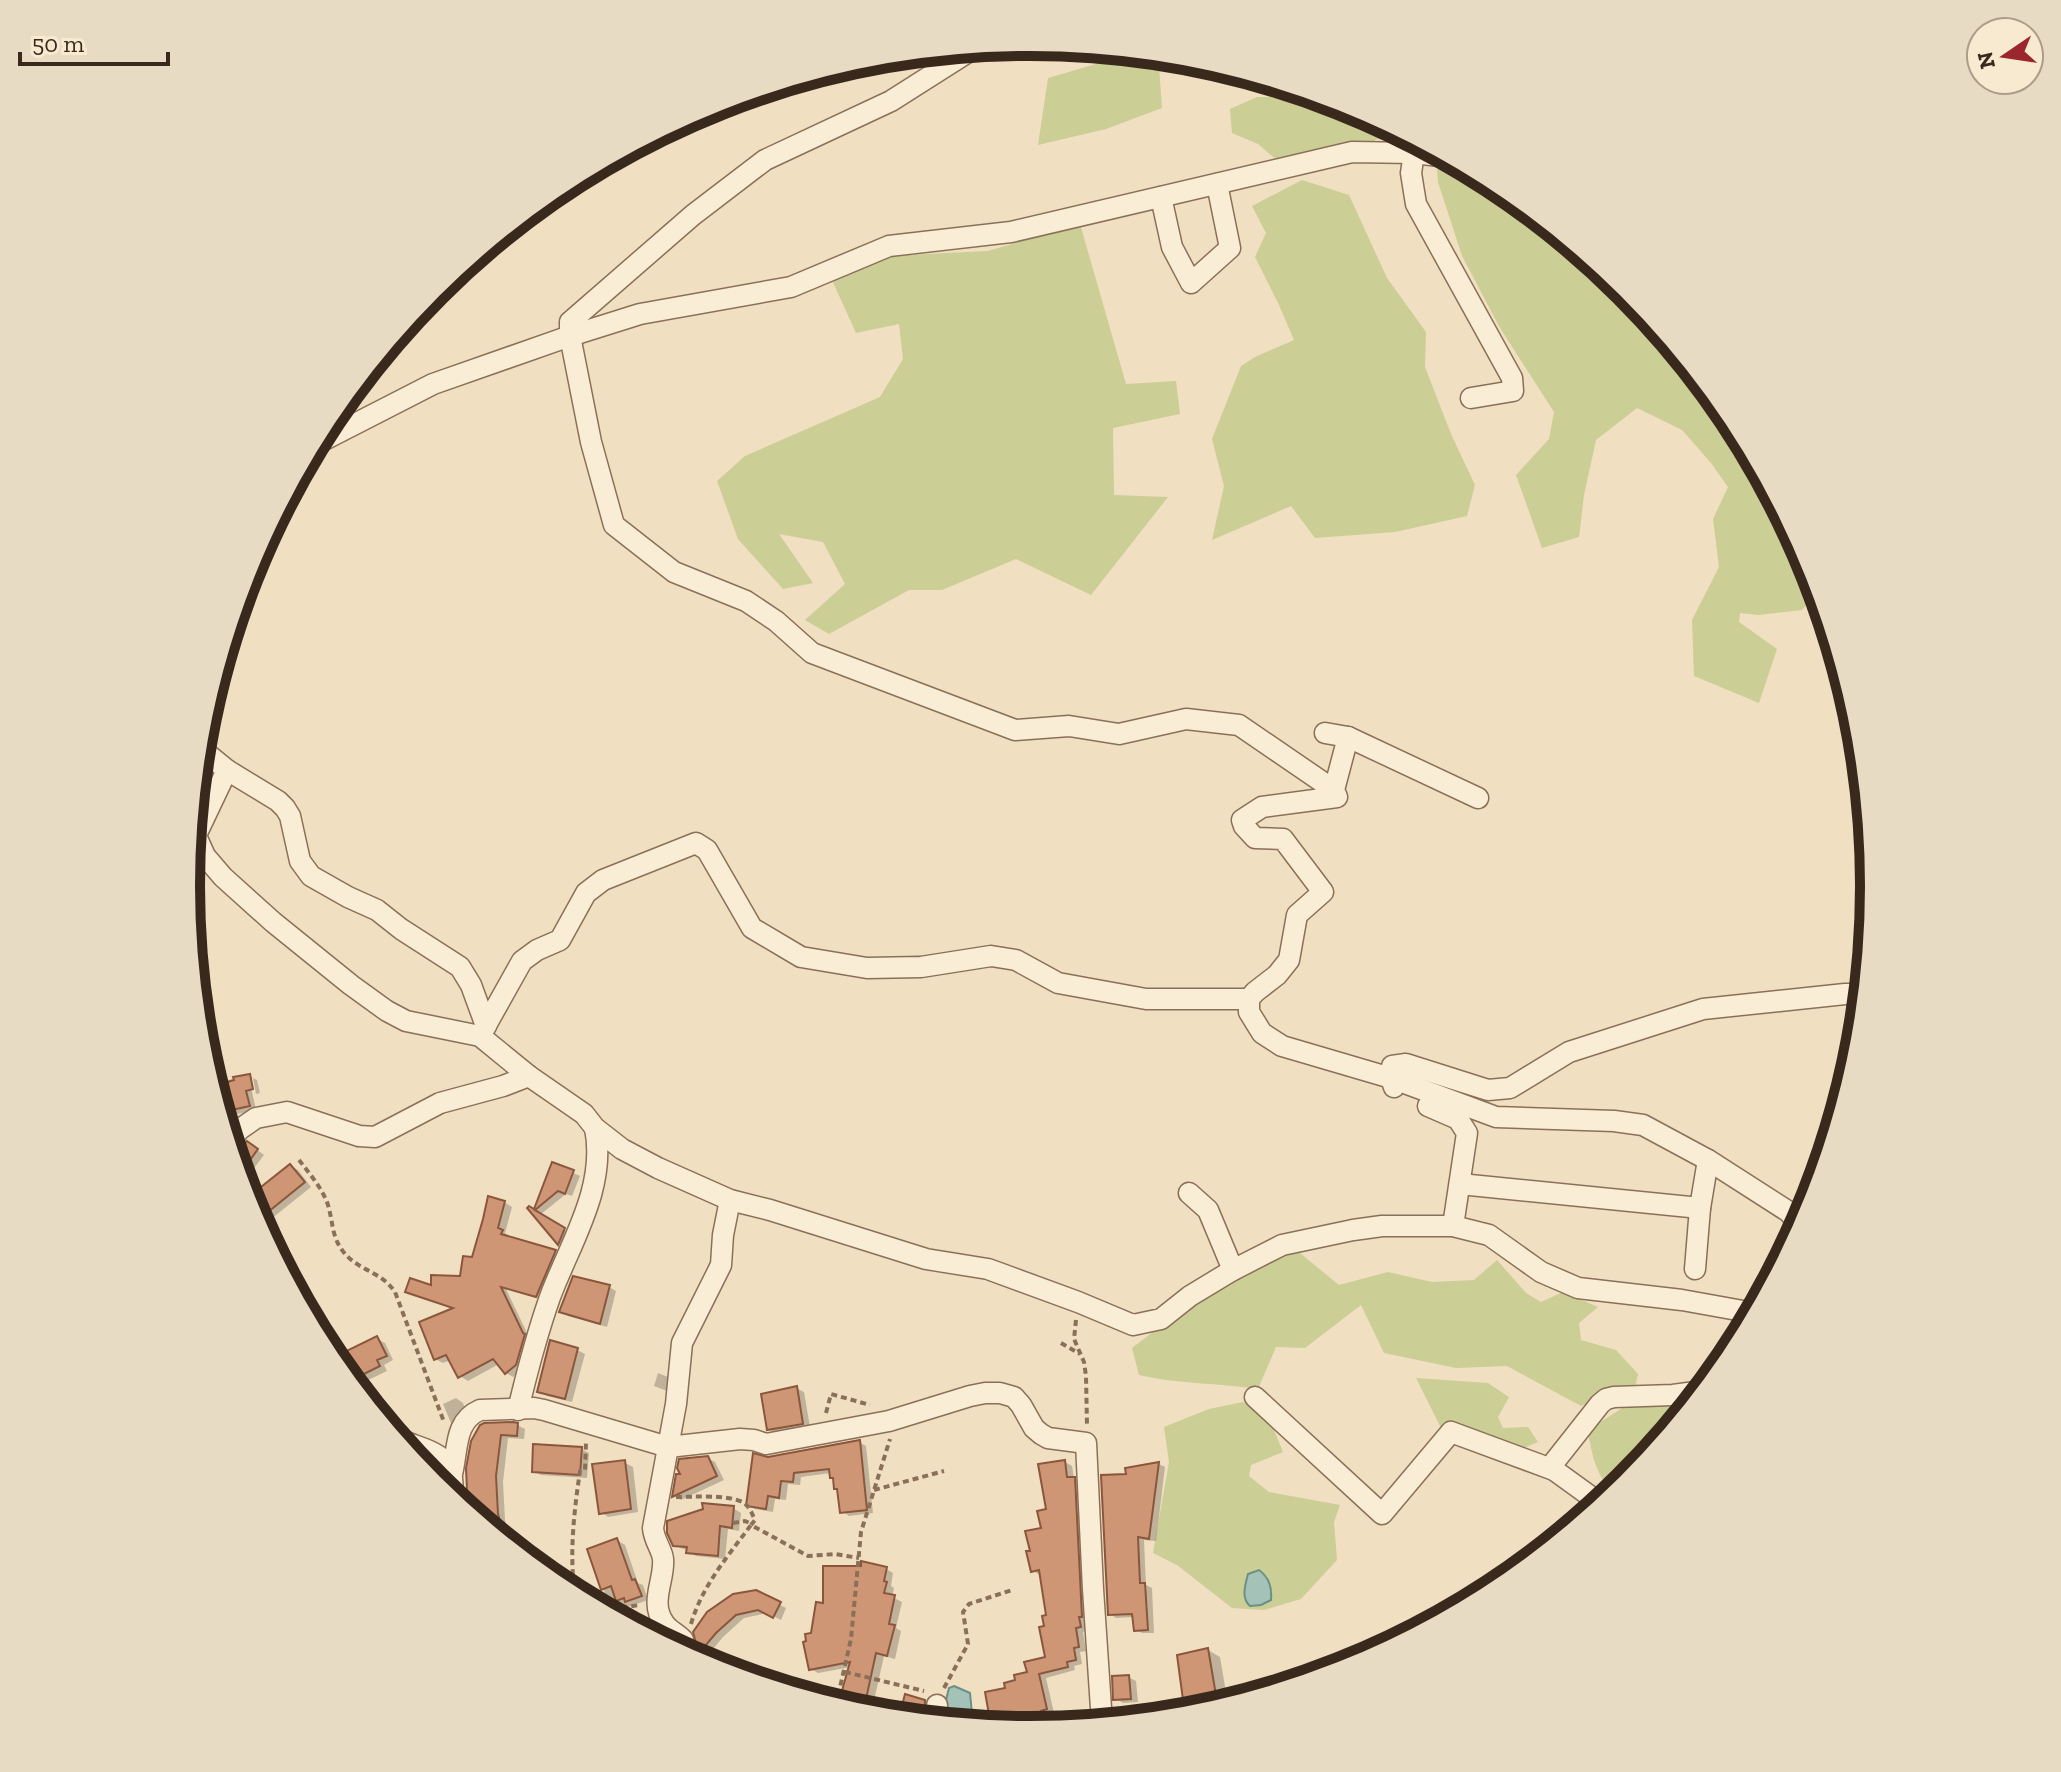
<svg xmlns="http://www.w3.org/2000/svg" width="2061" height="1772" viewBox="0 0 2061 1772" font-family="'Zilla Slab',serif">
<style>
.green{fill:#cbce95}
.water{fill:#a4c2b7;stroke:#6b9085;stroke-width:2}
.shadow{fill:#0003}
.building{fill:#cf9676;stroke:#8a573d;stroke-width:2}
.lines{fill:none;stroke-linecap:round;stroke-linejoin:round}
.minor-casing{stroke:#8a7058;stroke-width:23}
.path{stroke:#8a7058;stroke-width:4;stroke-dasharray:6 4;stroke-linecap:butt}
.minor{stroke:#faedd5;stroke-width:20}
.rim{fill:none;stroke:#39291d;stroke-width:10}
</style>
<rect width="100%" height="100%" fill="#f0dfc1"/>
<g class="green">
<path d="M1137 52 1148 54 1159 67 1162 108 1106 129 1038 145 1048 78Z"/>
<path d="M1257 97H1324L1354 106 1424 144 1377 139 1365 146 1279 162 1258 144 1232 133 1230 109Z"/>
<path d="M1437 169 1473 180 1502 205 1526 206 1628 290 1733 417 1810 563 1819 591 1802 610 1759 615 1740 613 1739 622 1777 649 1759 703 1694 676 1692 620 1719 567 1713 519 1728 487 1711 463 1682 430 1637 408 1596 440 1584 495 1579 537 1542 548 1516 475 1549 439 1554 412 1500 328 1462 256 1438 182Z"/>
<path d="M1302 180 1349 195 1387 278 1426 332 1425 367 1451 434 1475 485 1467 516 1395 532 1315 538 1291 506 1212 540 1224 486 1212 439 1241 366 1255 357 1294 340 1279 305 1255 257 1266 233 1252 206Z"/>
<path d="M1080 224 1126 384 1176 381 1180 414 1113 428 1114 495 1168 497 1091 595 1016 559 942 590H909L829 634 805 620 845 584 823 542 779 534 813 583 783 589 738 539 717 481 745 456 880 397 903 359 899 324 856 333 832 280 873 260 905 255 988 251Z"/>
<path d="M1295 1249 1339 1285 1388 1272 1432 1282 1474 1280 1497 1260 1526 1293 1541 1302 1563 1292 1598 1307 1579 1323 1581 1340 1616 1350 1638 1374 1634 1392 1598 1399 1581 1406 1507 1366 1456 1368 1384 1353 1361 1305 1305 1348 1276 1347 1258 1389C1218 1383 1178 1384 1139 1375L1132 1348 1200 1296Z"/>
<path d="M1416 1378 1488 1383 1509 1397 1498 1417 1503 1428 1528 1427 1538 1442 1516 1451 1442 1430Z"/>
<path d="M1699 1391H1703L1627 1483 1615 1493C1596 1478 1591 1452 1588 1430L1624 1407Z"/>
<path d="M1243 1402 1271 1423 1283 1452 1251 1465 1249 1476 1269 1492 1340 1505 1334 1522 1337 1560 1301 1599 1264 1610 1232 1608 1177 1565 1153 1553 1169 1462 1164 1427 1209 1409Z"/>
</g>
<g class="water">
<path d="M1259 1570C1269 1577 1272 1589 1271 1600L1261 1605 1250 1606C1241 1599 1245 1585 1248 1574Z"/>
<path d="M954 1686 970 1693 973 1724 943 1721 944 1708 949 1688Z"/>
</g>
<g class="shadow">
<path d="M249 1076 257 1080 260 1093 256 1094 253 1078H249L256 1110 223 1117 213 1083Z"/>
<path d="M255 1148 264 1155 243 1183 234 1155Z"/>
<path d="M553 1164 580 1176 572 1196 566 1194 540 1215 571 1234 565 1247 559 1244 531 1210 535 1212Z"/>
<path d="M290 1166 298 1170 311 1187 271 1219 274 1223 263 1232 248 1200Z"/>
<path d="M504 1202 512 1207 505 1233 509 1236 508 1238 555 1252 562 1256 544 1300 506 1289 530 1339 523 1369 513 1377 506 1373 499 1364 468 1381 460 1376 451 1360 443 1363 435 1359 456 1309 407 1291 433 1287 462 1278Z"/>
<path d="M609 1287 616 1291 607 1327 568 1316 561 1311Z"/>
<path d="M377 1339 385 1343 393 1360 384 1365 387 1371 362 1383 373 1406 371 1407 333 1360Z"/>
<path d="M577 1350 585 1354 572 1402 547 1396 540 1391Z"/>
<path d="M658 1373 668 1377 667 1391 654 1386Z"/>
<path d="M796 1388 804 1392 810 1427 776 1434 768 1429Z"/>
<path d="M456 1398 463 1403 467 1413 458 1427 451 1423 443 1404Z"/>
<path d="M517 1425 525 1429 524 1439 508 1438 503 1482 505 1520 513 1546 511 1547 470 1513 473 1441Z"/>
<path d="M859 1442 866 1446 873 1513 849 1516 842 1511 835 1479 831 1473 801 1477 800 1485 788 1484 786 1500 775 1499 773 1512 755 1509 748 1505 768 1459Z"/>
<path d="M581 1449 589 1453 587 1478 541 1475 534 1471Z"/>
<path d="M707 1458 715 1462 724 1480 681 1500 674 1496 678 1476Z"/>
<path d="M1065 1462 1072 1466 1074 1478 1082 1483 1088 1631 1083 1632 1086 1651 1080 1652 1082 1664 1074 1666 1075 1670 1046 1678 1054 1713 1047 1714 1049 1723 1047 1724V1728L1030 1730 989 1726H993L1008 1689 1047 1659V1627L1048 1617 1040 1575 1032 1570V1552L1043 1529Z"/>
<path d="M625 1463 633 1467 638 1512 608 1517 601 1512Z"/>
<path d="M1159 1464 1165 1467 1156 1541 1144 1540 1146 1585 1152 1588 1154 1633H1142L1135 1629 1134 1617 1116 1618 1110 1614 1129 1476Z"/>
<path d="M733 1508 741 1513 739 1531 728 1529 725 1559 696 1556 688 1552V1550L683 1549 674 1545Z"/>
<path d="M617 1540 625 1545 638 1583 643 1585 648 1600 617 1611 610 1607 589 1550Z"/>
<path d="M886 1569 893 1573 891 1586 894 1588 892 1597 902 1602 896 1628 901 1631 895 1659 884 1656 871 1714H865L840 1706 851 1667 818 1673 811 1669 812 1634Z"/>
<path d="M755 1592 786 1608 781 1620 767 1613 744 1618 723 1637 708 1655 699 1649Z"/>
<path d="M617 1613 624 1617 625 1622 611 1614Z"/>
<path d="M1208 1650 1220 1657 1228 1704 1195 1714 1181 1715 1180 1710H1186Z"/>
<path d="M1128 1677 1136 1681 1138 1702 1123 1703 1115 1698Z"/>
<path d="M925 1702 932 1706V1720L901 1717Z"/>
</g>
<g class="building">
<path d="M250 1074 253 1089 246 1091 250 1106 227 1111 221 1084 234 1080 233 1077Z"/>
<path d="M247 1141 258 1149 240 1174 234 1153Z"/>
<path d="M552 1162 574 1170 565 1194 558 1191 535 1210 565 1228 558 1245 527 1208 529 1206 534 1209Z"/>
<path d="M290 1164 305 1182 257 1221 247 1198Z"/>
<path d="M488 1196 505 1201 498 1228 503 1230 501 1234 556 1250 536 1297 501 1287 523 1333 525 1334 516 1365 505 1374 493 1359 458 1378 446 1355 434 1360 419 1322 453 1308 405 1292 410 1278 431 1285V1275L460 1276 463 1256 472 1257 483 1219Z"/>
<path d="M573 1276 610 1285 600 1324 559 1312Z"/>
<path d="M377 1336 387 1356 377 1360 380 1366 350 1381 332 1358Z"/>
<path d="M550 1340 578 1348 565 1399 537 1392Z"/>
<path d="M797 1386 803 1424 767 1430 761 1394Z"/>
<path d="M513 1422 518 1423 517 1436 501 1435 496 1476 498 1514 506 1542 468 1511 466 1468 471 1441 480 1425 484 1423Z"/>
<path d="M860 1440 867 1510 840 1513 837 1489H834L833 1478H830L829 1469 794 1473 793 1482 781 1481 779 1498 768 1496 766 1509 746 1506 753 1453 768 1457Z"/>
<path d="M533 1444 582 1447 580 1475 532 1472Z"/>
<path d="M708 1456 717 1476 672 1497 676 1474H680L677 1468 679 1459Z"/>
<path d="M625 1460 631 1509 599 1514 592 1464Z"/>
<path d="M1065 1460 1067 1477H1075L1082 1617H1079L1081 1627 1076 1628 1079 1647 1074 1648 1076 1660 1067 1662 1068 1667 1039 1674 1047 1709 1041 1711 1043 1720 1037 1721V1729L991 1726 985 1692 1005 1688 1004 1683 1015 1680 1014 1675 1027 1672 1024 1662 1045 1657 1039 1627 1044 1626 1042 1616 1046 1615 1039 1570 1031 1572 1026 1551H1030L1025 1531 1041 1528 1037 1511 1046 1509 1038 1464Z"/>
<path d="M1159 1462 1149 1539 1138 1537 1140 1583H1145L1148 1630 1134 1631 1132 1614 1108 1615 1101 1475 1126 1474 1125 1468Z"/>
<path d="M702 1503 734 1506 732 1528 720 1526 718 1556 686 1553 687 1547 673 1546 667 1533V1521L703 1509Z"/>
<path d="M617 1538 632 1580 635 1579 642 1596 625 1602 624 1598 616 1601 611 1586 601 1590 587 1549Z"/>
<path d="M861 1561 887 1567 884 1581 887 1582 884 1593 895 1595 889 1624 895 1625 887 1656 876 1653 863 1713 838 1705 850 1662 809 1670 803 1642 806 1641 805 1634 811 1633 816 1602 823 1603V1566H861Z"/>
<path d="M756 1590 781 1602 773 1618 758 1610 736 1615 716 1633 700 1652 698 1651 693 1632 707 1612 733 1594Z"/>
<path d="M1208 1648 1218 1707 1185 1715 1177 1655Z"/>
<path d="M1129 1675 1131 1699 1113 1700 1112 1676Z"/>
<path d="M905 1694 925 1700 924 1720 899 1717Z"/>
</g>
<g class="lines">
<g class="minor-casing">
<g id="minor">
<path d="M976 47 891 101 765 160 693 215 570 322V336L591 442 614 525 674 572 746 601 776 621 812 653 1015 730 1069 726 1119 734 1186 719 1239 725 1334 790"/>
<path d="M1414 153 1411 173 1416 204 1512 378 1513 391 1471 398"/>
<path d="M1161 197 1172 247 1191 283 1230 248 1217 184"/>
<path d="M314 445 433 384 570 336 640 314 791 287 889 246 1011 232 1352 152 1414 153 1448 157"/>
<path d="M1325 733 1348 737 1478 798"/>
<path d="M1348 737 1334 790 1337 797 1262 807 1242 820 1244 826 1255 838 1283 839 1323 892 1297 915 1289 960 1277 975 1255 992 1249 999V1012L1262 1033 1282 1046 1391 1078 1496 1117 1614 1121 1643 1125 1708 1160 1789 1212 1801 1227"/>
<path d="M200 748 227 770 197 833V838L205 856 223 877 273 922 351 985 387 1011 406 1021 480 1036 529 1076 584 1114 595 1128 622 1149 658 1168 730 1200 770 1210 926 1259 988 1269 1078 1302 1133 1325 1161 1319 1190 1296 1233 1270 1282 1245 1353 1230 1382 1226H1453L1489 1235 1541 1272 1578 1288 1682 1300 1754 1313"/>
<path d="M227 770 278 801 285 808 290 816 300 861 311 876 348 897 377 910 401 929 460 967 471 985 486 1026"/>
<path d="M480 1036 522 961 537 950 560 940 586 893 603 880 696 843 707 850 752 928 801 957 867 968 921 967 991 956 1016 960 1058 983 1146 999H1249"/>
<path d="M1394 1087 1391 1078 1392 1066 1406 1064 1488 1090 1510 1088 1569 1052 1703 1009 1845 994H1864"/>
<path d="M1428 1106 1458 1119 1467 1133 1453 1226"/>
<path d="M230 1141 240 1129 256 1118 287 1112 359 1136 375 1137 440 1103 503 1086 529 1076"/>
<path d="M1460 1184 1700 1208"/>
<path d="M1189 1193 1208 1210 1233 1270"/>
<path d="M1695 1269 1700 1208 1708 1160"/>
<path d="M1255 1397 1382 1514 1451 1432 1554 1470"/>
<path d="M518 1410C527 1372 537 1334 550 1297 570 1243 607 1188 595 1128"/>
<path d="M398 1439C432 1453 457 1453 452 1497"/>
<path d="M452 1474C458 1450 454 1421 480 1410L534 1408 544 1410 668 1447 740 1439 754 1440 766 1444 889 1421 970 1396 985 1393H1000L1014 1397 1021 1405 1034 1428 1041 1434 1048 1438 1086 1443 1093 1589 1102 1723"/>
<path d="M1601 1504 1554 1470 1555 1461 1600 1404 1606 1399 1614 1397 1673 1395 1703 1391"/>
<path d="M685 1654 683 1640C678 1634 668 1630 664 1623 649 1602 665 1580 663 1559 662 1549 654 1541 653 1528L676 1404 682 1343 721 1265 723 1235 730 1200"/>
<path d="M937 1705V1721"/>
</g>
</g>
<g class="path">
<path d="M299 1160C309 1173 321 1187 327 1202 333 1219 331 1235 342 1250 357 1271 380 1270 395 1292L444 1422"/>
<path d="M1076 1320 1074 1339 1084 1362 1086 1376 1087 1425"/>
<path d="M1061 1343 1080 1354"/>
<path d="M826 1413 831 1394 870 1405"/>
<path d="M874 1490 944 1471"/>
<path d="M676 1497C693 1497 730 1494 744 1503 750 1507 752 1514 755 1520L751 1525"/>
<path d="M733 1523 745 1521 752 1524"/>
<path d="M558 1585 573 1582 615 1606 625 1607 640 1605"/>
<path d="M575 1595C569 1554 574 1512 580 1471L585 1470 586 1442"/>
<path d="M691 1624C702 1586 728 1556 751 1525L808 1556 835 1554 859 1558"/>
<path d="M845 1672 924 1691"/>
<path d="M944 1688 968 1644 963 1612 969 1604 1012 1590"/>
<path d="M836 1705 851 1639 861 1532 890 1439"/>
</g>
<use href="#minor" class="minor"/>
</g>
<path d="M0 0H2061V1772H0ZM200 886a830 830 0 1 1 1660 0a830 830 0 1 1-1660 0Z" fill="#e8dbc3" fill-rule="evenodd"/>
<path class="rim" d="M200 886a830 830 0 1 1 1660 0a830 830 0 1 1-1660 0Z"/>
<g transform="translate(2005 56) rotate(257)"><circle r="38" fill="#f7ead1" stroke="#ab9d89" stroke-width="2"/>
<path d="M0-6L14 30L0 20L-14 30Z" fill="#9b262d"/>
<text y="-12" font-size="22" font-weight="bold" text-anchor="middle" fill="#39291d">N</text>
</g>
<path d="M20 52v12h148v-12" fill="none" stroke="#39291d" stroke-width="4"/>
<text x="32" y="52" font-size="24" fill="#39291d" stroke="#f7ead1" stroke-width="6" paint-order="stroke">50 m</text>
</svg>
